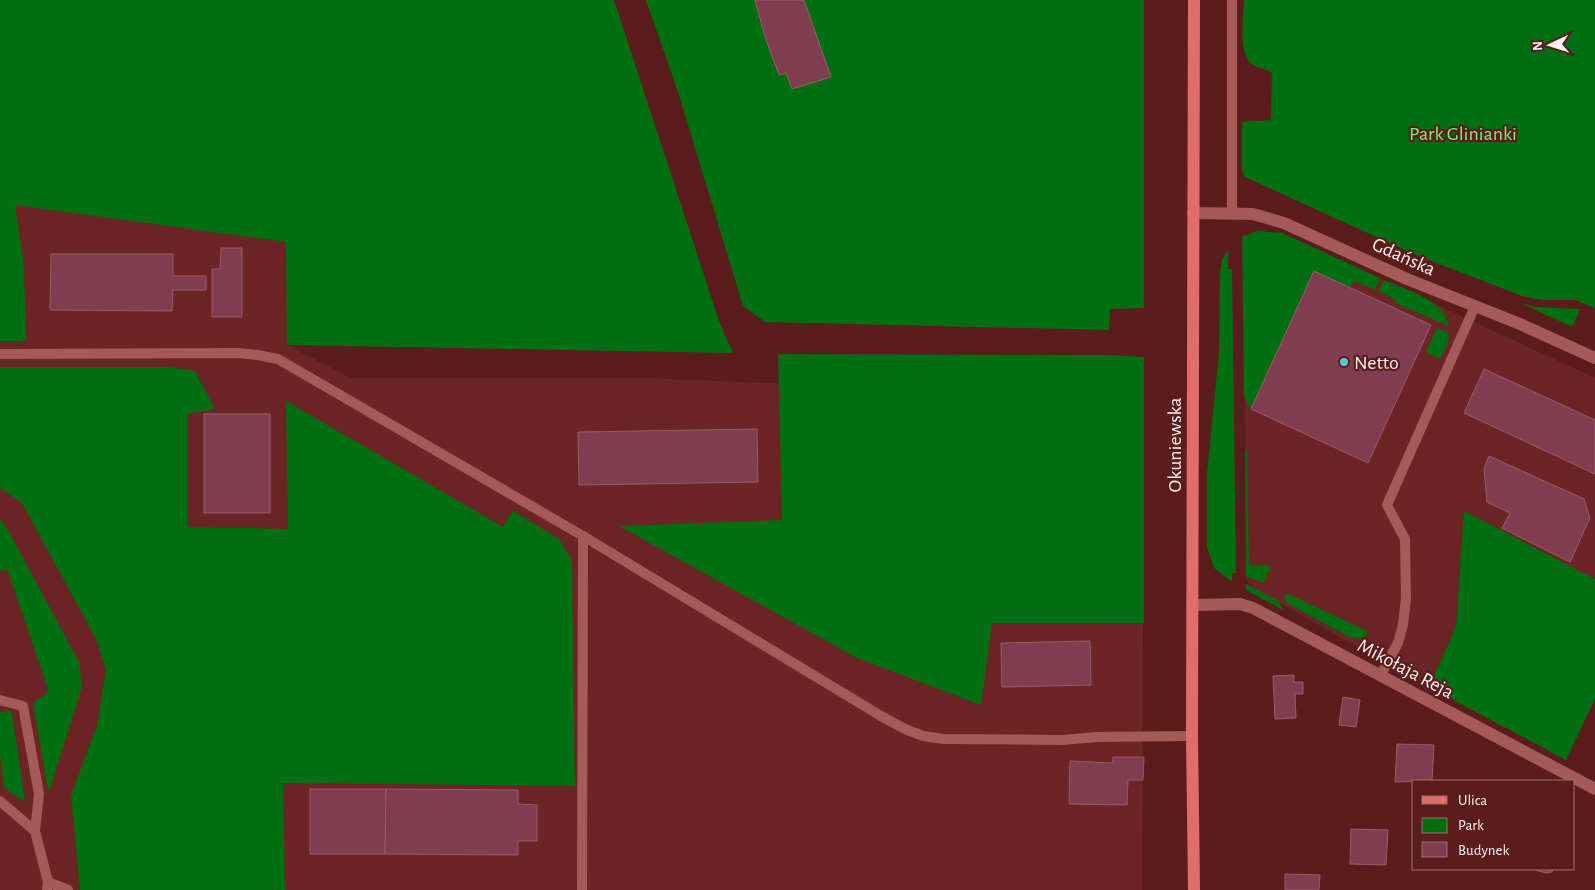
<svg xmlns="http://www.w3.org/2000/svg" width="1595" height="890" viewBox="0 0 1595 890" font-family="'Alegreya Sans',sans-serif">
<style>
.built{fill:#6b2525}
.green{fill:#006e11}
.building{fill:#7f3e50;stroke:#9d596b}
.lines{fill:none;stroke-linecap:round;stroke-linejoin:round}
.lane{stroke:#a45b57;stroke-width:10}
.street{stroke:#a45b57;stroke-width:12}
.secondary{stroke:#e16d68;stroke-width:12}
.poi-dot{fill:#52cbd7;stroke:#5b1d1c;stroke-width:2}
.labels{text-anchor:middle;stroke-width:4.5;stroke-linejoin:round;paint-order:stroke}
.park-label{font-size:20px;fill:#7cef7d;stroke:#5b1d1c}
.street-label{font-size:20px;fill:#faf1f0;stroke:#5b1d1c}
.poi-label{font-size:20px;fill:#faf1f0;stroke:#5b1d1c;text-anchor:start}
</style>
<rect width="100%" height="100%" fill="#5b1d1c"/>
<g class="built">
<path d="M0 202 287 242V345L351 378H648L1144 399 1142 890H0Z"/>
<path d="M1282 233 1595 378V579L1464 512 1456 627 1429 687 1256 590 1247 581 1243 235Z"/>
</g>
<g class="green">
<path d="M0 0H614L719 321 733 353 287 345 286 242 15 205 24 266 26 341H0Z"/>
<path d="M646 0H1144V308L1110 309 1109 330 765 322 743 306 679 95Z"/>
<path d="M1244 0H1595V308L1575 300H1542L1522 296 1416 255 1245 177 1242 171V122L1271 120 1272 74C1268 67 1259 70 1252 64 1237 52 1244 18 1244 0Z"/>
<path d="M1258 231 1282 233 1380 278 1375 290 1355 281 1251 409 1244 397 1242 237Z"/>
<path d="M1228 250V269H1232L1236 573H1232V582L1214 568 1207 547V474L1219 352 1220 274 1222 260Z"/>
<path d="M1384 280C1406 290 1444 299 1449 326L1395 303 1396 300 1378 291Z"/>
<path d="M1521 303 1536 307 1580 309 1574 324 1570 326Z"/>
<path d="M1437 328 1449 333 1448 343 1440 359 1426 352Z"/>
<path d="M778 354 1109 355 1144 357V623H992L981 705 857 658 619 526 782 520Z"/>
<path d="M0 367H171L195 371 215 409 187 414V527L288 529 286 401 503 527 513 511 559 539 572 560 575 786 283 783 285 890H80L71 795 97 726 106 670 96 639 22 503 0 488Z"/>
<path d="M1247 449 1249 565 1271 566 1264 583 1246 576 1245 450Z"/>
<path d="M1464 511 1595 579V699L1566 760 1429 687 1456 627Z"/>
<path d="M0 519 8 530 79 662 82 687 50 789 48 790 33 703 46 694 48 689 7 569 0 571Z"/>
<path d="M1246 584 1279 601 1283 610 1246 590Z"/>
<path d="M1286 593 1369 632 1363 639 1349 637 1287 603 1284 597Z"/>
<path d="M8 710 12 714 25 800 22 801 4 787 0 755V713Z"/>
</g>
<g class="building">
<path d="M755 0H804L831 77 792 89 786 73 779 75 765 37Z"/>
<path d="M221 248H242V317H212V269H220Z"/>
<path d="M51 254H173V276H206V290H173L172 311 50 310Z"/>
<path d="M1314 271 1431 325 1368 463 1251 409Z"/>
<path d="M1484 369 1595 420V474L1464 413Z"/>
<rect x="204" y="414" width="66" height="99"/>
<path d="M757 429 758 482 579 485 578 432Z"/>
<path d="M1489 456 1584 499 1590 518 1570 562 1502 528 1510 513 1487 502 1484 469Z"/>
<path d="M1090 641 1091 685 1002 687 1001 643Z"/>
<path d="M1294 675V682H1303V694H1295L1296 718 1275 719 1273 676Z"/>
<path d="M1343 697 1360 700 1356 727 1339 725Z"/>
<path d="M1397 744 1434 745 1432 781 1395 782Z"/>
<path d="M1113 757H1144L1143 780H1128L1127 805 1069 804 1070 761 1113 763Z"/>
<path d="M310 789H386L385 854H310Z"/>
<path d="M386 789 518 790V804L537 805V841H518V855L385 854Z"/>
<path d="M1351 829 1388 830 1386 865 1350 864Z"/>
<path d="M1532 869H1553L1552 872 1546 873Z"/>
<path d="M1285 874 1320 875 1319 890H1285Z"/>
</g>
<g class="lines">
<g class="lane">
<path d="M1232 214V0"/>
<path d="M0 354 237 353 258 355 278 359 583 536 881 716 905 729 923 736 944 739 1063 740 1097 737 1192 736"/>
<path d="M1380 676 1398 643 1403 625 1406 598 1405 539 1387 505 1475 306"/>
<path d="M0 700 23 706 39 794 35 831 48 882 47 890"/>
<path d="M0 801 35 831"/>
<path d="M48 882 68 890"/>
<path d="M582 890 583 536"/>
</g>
<g class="street">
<path d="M1193 213 1253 214 1284 223 1407 279 1520 324 1595 358"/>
<path d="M1193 605 1240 604 1253 608 1595 789"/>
</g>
<path class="secondary" d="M1194 0 1192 736 1194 890"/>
</g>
<circle class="poi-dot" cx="1344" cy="362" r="5"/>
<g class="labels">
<g class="park-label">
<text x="1463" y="140">Park Glinianki</text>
</g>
<g class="street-label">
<text transform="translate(1404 256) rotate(24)" y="7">Gdańska</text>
<text transform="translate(1174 445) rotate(-90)" y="7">Okuniewska</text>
<text transform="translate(1406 668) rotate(28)" y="7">Mikołaja Reja</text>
</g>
<g class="poi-label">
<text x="1354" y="369">Netto</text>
</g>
</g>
<rect x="1412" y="780" width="162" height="90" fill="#5b1d1c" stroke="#9b7271"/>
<rect x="1422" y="796" width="25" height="8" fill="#e16d68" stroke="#9b7271"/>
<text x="1458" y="805" font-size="15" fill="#faf1f0">Ulica</text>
<rect x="1422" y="818" width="25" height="15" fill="#006e11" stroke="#9b7271"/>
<text x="1458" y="830" font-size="15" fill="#faf1f0">Park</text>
<rect x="1422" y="842" width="25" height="15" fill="#7f3e50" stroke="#9b7271"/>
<text x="1458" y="855" font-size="15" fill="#faf1f0">Budynek</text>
<g transform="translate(1550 45) rotate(266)" stroke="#5b1d1c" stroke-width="4" paint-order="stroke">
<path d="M0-4L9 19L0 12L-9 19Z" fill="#faf1f0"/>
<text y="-8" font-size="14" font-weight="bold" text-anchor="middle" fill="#faf1f0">N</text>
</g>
</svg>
